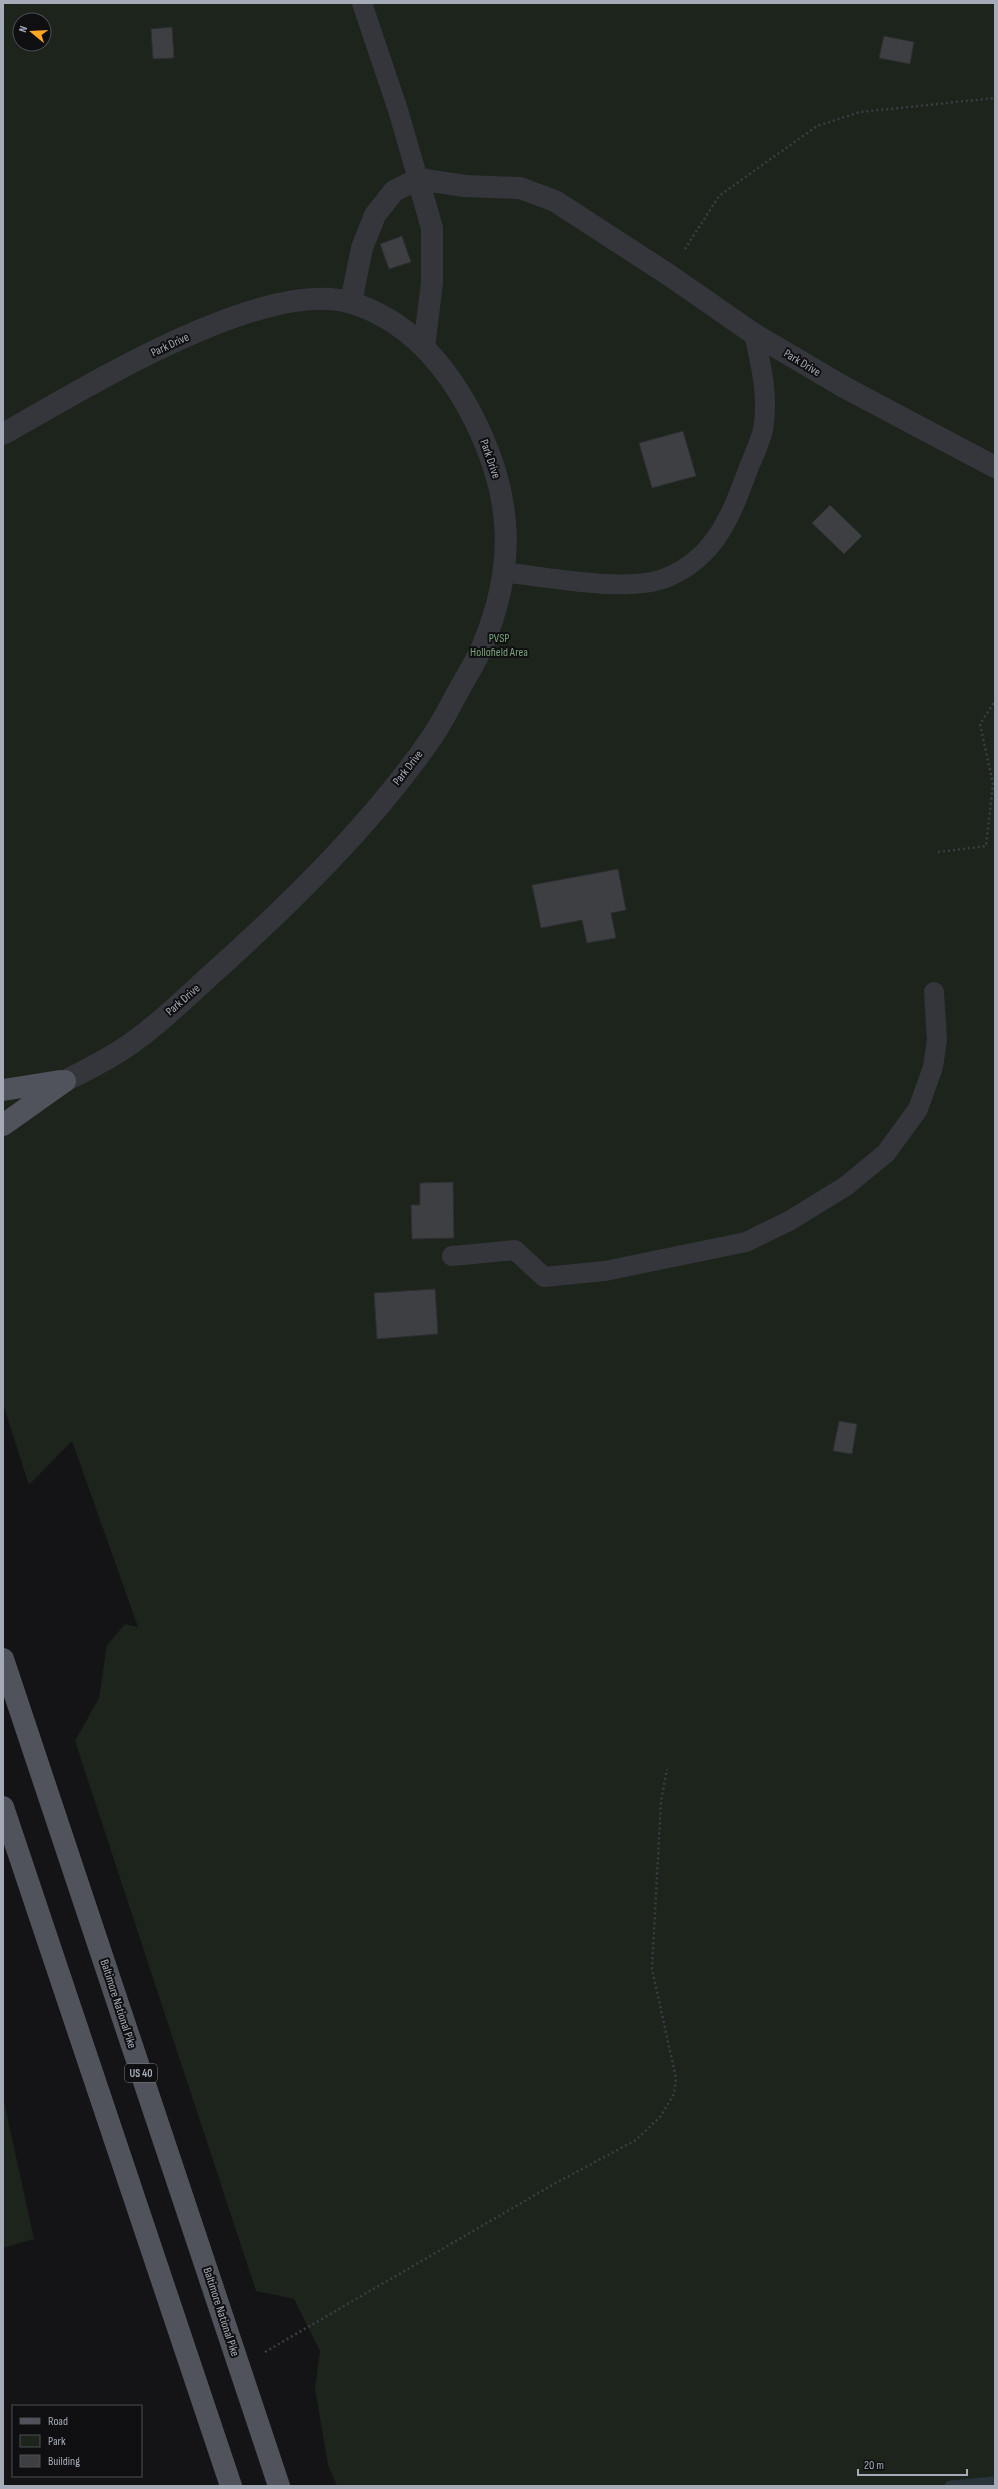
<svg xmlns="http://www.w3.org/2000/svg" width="998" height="2489" font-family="'Sofia Sans Condensed',sans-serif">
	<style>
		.green { fill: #1c241c; fill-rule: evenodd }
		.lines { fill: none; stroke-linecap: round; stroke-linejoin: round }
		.stream { stroke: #29343b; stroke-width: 11 }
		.building { fill: #3e3f43; stroke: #2e2e32 }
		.path { stroke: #3b3d42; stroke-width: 2.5; stroke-dasharray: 2 3; stroke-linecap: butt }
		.service { stroke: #35363b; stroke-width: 20 }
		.minor { stroke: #35363b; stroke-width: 22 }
		.primary { stroke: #50535b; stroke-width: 22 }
		.labels { text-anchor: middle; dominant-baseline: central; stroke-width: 4; stroke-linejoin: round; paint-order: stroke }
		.shield { fill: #0f0f11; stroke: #787d85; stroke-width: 1 }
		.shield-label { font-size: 11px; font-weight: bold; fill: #a5acb7 }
		.street-label { font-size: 12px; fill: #a5acb7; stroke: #0f0f11 }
		.park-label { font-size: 12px; fill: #7aa47a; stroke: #0f0f11 }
	</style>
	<rect width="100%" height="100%" fill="#141416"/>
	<path class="green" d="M3 3H995V2486H337L328 2465 315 2389 320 2351 294 2299 256 2291 75 1741 99 1698 107 1645 125 1624 138 1627 72 1441 29 1485 3 1404ZM20 20H44V44H20Z
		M3 2097 34 2239 3 2248Z"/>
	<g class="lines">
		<path class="stream" d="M950 2486 995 2482"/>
	</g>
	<path class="building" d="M172 27 174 58 153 59 151 29Z
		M884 36 914 42 910 64 879 58Z
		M402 236 411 262 389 269 380 244Z
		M683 431 696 476 652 488 639 443Z
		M830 505 862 536 844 554 812 523Z
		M618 869 626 910 611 913 616 938 587 943 582 920 541 928 532 885Z
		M453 1182 454 1238 412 1239 411 1205H420V1183Z
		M435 1289 438 1334 377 1339 374 1293Z
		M839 1421 857 1424 852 1454 833 1451Z"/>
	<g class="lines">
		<path class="path" d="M685 249 719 196 817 126 860 112 995 98
			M938 852 986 846 993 784 980 724 995 701
			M265 2352 554 2184 636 2140 660 2117 674 2094 676 2078 652 1969 661 1801 667 1769"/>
		<path class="service" d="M362 3 398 110 418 179
			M503 572C545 577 631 594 668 577 717 556 732 513 749 467 754 455 760 442 763 430 769 398 761 365 754 334
			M452 1256 515 1250 544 1277 605 1271 746 1242 789 1221 846 1186 886 1153 918 1109 933 1067 937 1040 934 992"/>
		<path class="minor" d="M418 179 432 228V283L424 347
			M351 302 362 248 375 215 394 191 418 179 465 186 520 188 555 201 669 275 754 334 844 387 995 467
			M3 434C80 391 265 275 352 303 410 321 449 369 475 421 513 498 516 565 483 645 477 659 468 674 460 688 451 704 443 721 432 737 373 823 290 904 212 974 182 1001 150 1033 115 1054 99 1064 82 1072 65 1081"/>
		<path class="primary" d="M3 1090 60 1081
			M3 1125 65 1081
			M3 1659 279 2486
			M3 1807 231 2486"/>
	</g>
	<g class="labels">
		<rect class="shield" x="125" y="2064" width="32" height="18" rx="3"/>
		<g class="shield-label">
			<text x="141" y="2073">US 40</text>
		</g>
		<g class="street-label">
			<text transform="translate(170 345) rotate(-25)">Park Drive</text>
			<text transform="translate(802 363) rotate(31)">Park Drive</text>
			<text transform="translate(490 459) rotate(71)">Park Drive</text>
			<text transform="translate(408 768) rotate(-52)">Park Drive</text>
			<text transform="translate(183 1000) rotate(-41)">Park Drive</text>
			<text transform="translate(118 2004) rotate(72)">Baltimore National Pike</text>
			<text transform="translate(221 2312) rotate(72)">Baltimore National Pike</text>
		</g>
		<g class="park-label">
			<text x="499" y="638">PVSP<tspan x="499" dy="14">Hollofield Area</tspan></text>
		</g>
	</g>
	<rect width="998" height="2489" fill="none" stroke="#a5acb7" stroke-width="8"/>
	<rect x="12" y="2405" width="130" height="72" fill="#0f0f11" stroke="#4b4e53"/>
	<rect x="20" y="2418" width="20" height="6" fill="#50535b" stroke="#4b4e53"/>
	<text x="48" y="2425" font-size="12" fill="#a5acb7">Road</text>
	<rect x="20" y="2435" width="20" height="12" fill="#1c241c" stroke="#4b4e53"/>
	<text x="48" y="2445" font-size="12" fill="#a5acb7">Park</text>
	<rect x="20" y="2455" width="20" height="12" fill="#3e3f43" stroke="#4b4e53"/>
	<text x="48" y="2465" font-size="12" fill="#a5acb7">Building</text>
	<g transform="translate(32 32) rotate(288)"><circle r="19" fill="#0f0f11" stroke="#4b4e53"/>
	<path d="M0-3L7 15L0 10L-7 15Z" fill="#ffa723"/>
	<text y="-6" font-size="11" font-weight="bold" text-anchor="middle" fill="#a5acb7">N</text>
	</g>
	<path d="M858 2469v6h109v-6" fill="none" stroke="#a5acb7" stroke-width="2"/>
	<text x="864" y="2469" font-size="12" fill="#a5acb7" stroke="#0f0f11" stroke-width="3" paint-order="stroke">20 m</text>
</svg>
